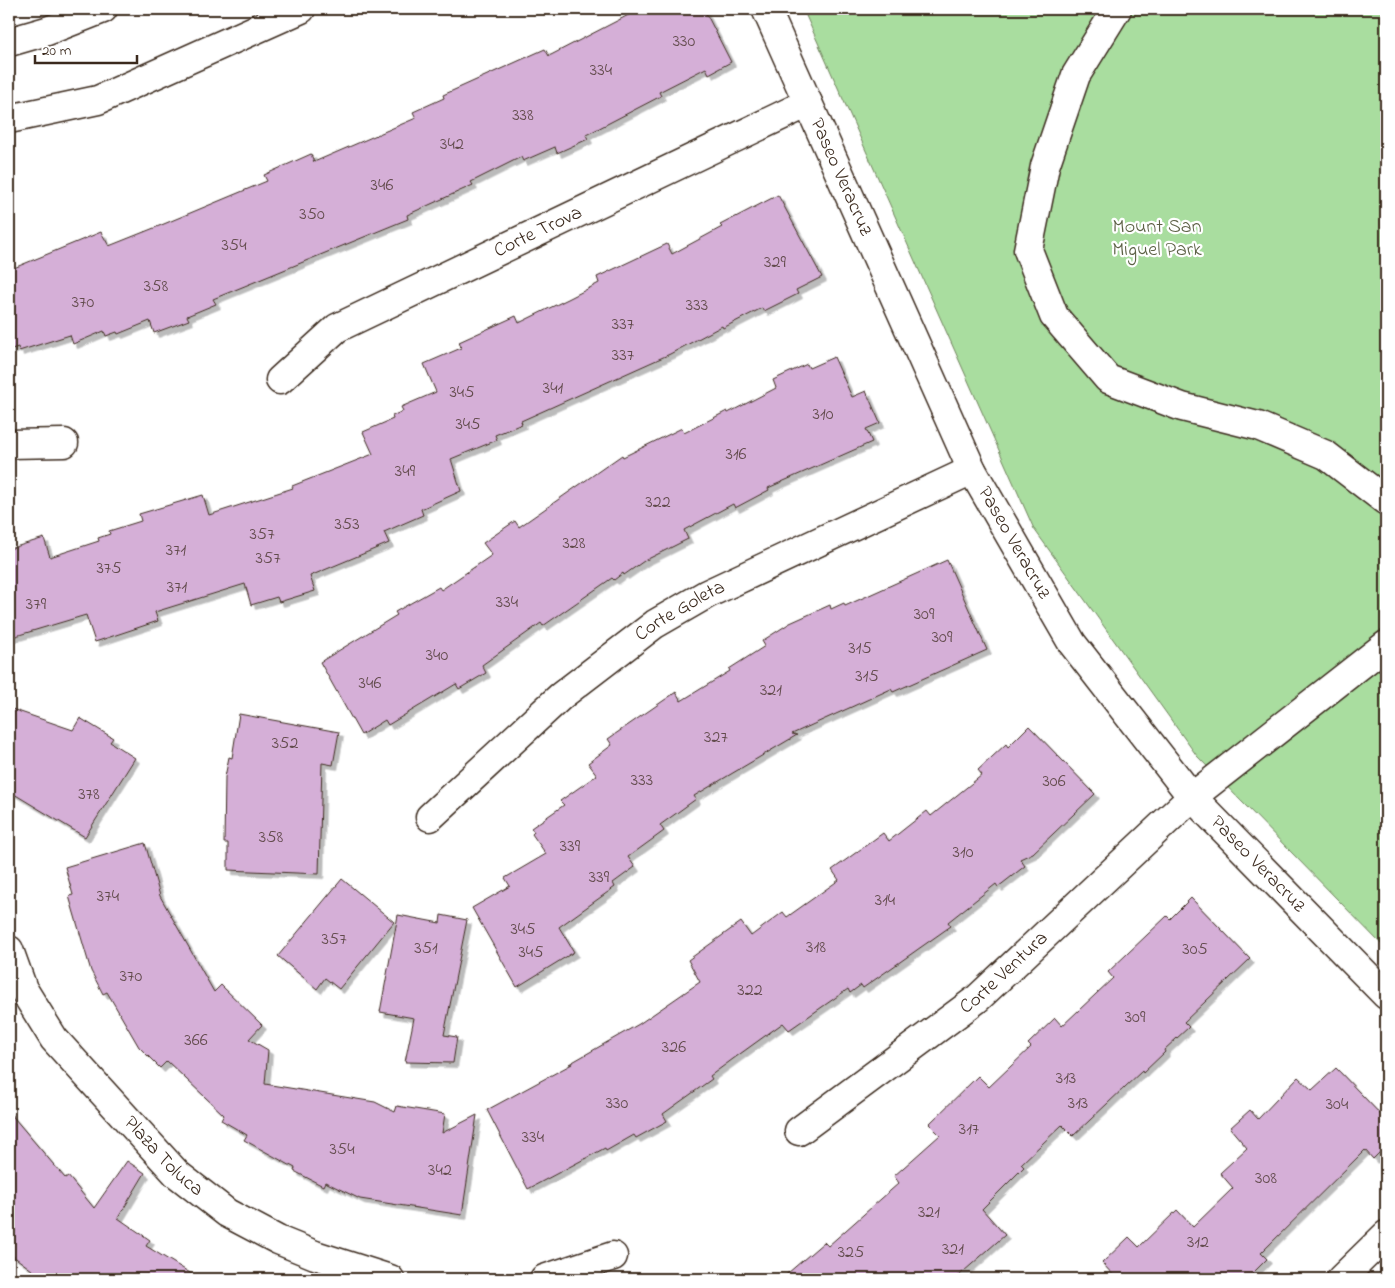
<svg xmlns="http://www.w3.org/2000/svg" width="1395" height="1288" font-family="'Indie Flower',sans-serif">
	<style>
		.green { fill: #a9dd9f; stroke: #72845e }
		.building { fill: #d5afd7; stroke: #3b2a1e; filter: url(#shadow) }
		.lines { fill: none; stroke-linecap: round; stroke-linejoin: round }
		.minor-casing { stroke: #3b2a1e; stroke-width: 31 }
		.minor { stroke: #fff; stroke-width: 28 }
		.labels { text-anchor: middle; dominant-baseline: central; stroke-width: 4.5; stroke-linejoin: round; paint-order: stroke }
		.number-label { font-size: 18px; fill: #624b4c }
		.street-label { font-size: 20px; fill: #3b2a1e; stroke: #fff }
		.park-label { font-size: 20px; fill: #5c6045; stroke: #fff }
	</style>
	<defs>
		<filter id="shadow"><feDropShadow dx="4.5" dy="4.5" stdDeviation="0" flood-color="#0004"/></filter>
	</defs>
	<rect width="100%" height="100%" fill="#fff"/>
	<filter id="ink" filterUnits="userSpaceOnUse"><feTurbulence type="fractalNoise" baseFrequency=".02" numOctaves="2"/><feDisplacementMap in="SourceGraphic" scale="10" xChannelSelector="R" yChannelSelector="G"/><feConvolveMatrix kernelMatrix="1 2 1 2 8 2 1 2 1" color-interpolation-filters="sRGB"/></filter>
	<g filter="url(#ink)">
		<path class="green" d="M803 9H1386V949L1197 756 1034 529Z"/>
		<path class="building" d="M640 9H704L731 62 709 74 706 68 659 92 661 96 586 135 588 139 557 153 555 147 523 161 521 157 471 182 473 185 407 215 408 219 213 299 216 304 187 316 189 320 154 333 150 321 118 334 117 332 106 336 104 331 73 344 70 335 19 351 18 347 9 350V270L101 232 109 246 159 226 267 181 264 175 311 154 314 162 416 118 413 112 444 98 443 95 545 49 549 56Z
			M778 195 822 277 796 290 798 294 764 311 762 308 723 328 722 326 670 354 521 421 522 424 495 435 497 440 451 459 461 491 421 509 423 515 384 532 389 543 310 576 315 591 279 602 277 597 251 605 245 584 155 612 158 621 95 642 86 615 9 638V549L44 538 50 557 99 541 98 538 110 534 109 531 141 521 139 514 203 495 209 515 293 488 292 486 373 454 363 432 393 419 392 416 403 411 401 407 436 392 424 364 461 348 459 342 516 316 519 323 570 298 599 283 597 277 667 244 672 254 722 227 720 225Z
			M834 357 852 397 866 391 880 423 866 429 872 442 768 488 769 490 735 508 733 504 684 530 688 539 644 561 624 575 623 573 614 580 612 578 543 626 541 623 482 665 486 673 459 689 456 684 388 725 385 720 361 735 320 662 397 615 395 612 439 587 441 590 492 555 483 543 515 521 519 527 622 455 623 457 682 428 684 433 727 411 728 413 776 388 773 380 807 364 809 368Z
			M947 560 987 650 893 692 891 689 792 734 797 735 694 796 696 799 660 825 664 831 628 857 635 867 613 883 615 887 559 927 574 952 517 987 472 908 510 886 505 878 546 854 532 834 534 832 531 828 564 805 560 801 597 775 588 763 612 745 608 739 676 692 681 701 730 671 729 669 765 646 762 641 790 623 830 605 831 609 844 603 845 606Z
			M9 708 73 730 80 718 113 738 110 742 135 758 85 837 9 791Z
			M239 714 339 732 333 765 322 763 319 874 228 870V843H224L225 777 229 757 232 758Z
			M1029 726 1095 794 1033 853 1020 859 1025 866 998 887 996 884 948 922 951 926 863 988 861 985 850 993 848 989 789 1030 783 1023 733 1059 710 1076 712 1079 663 1114 667 1121 636 1138 634 1135 606 1151 605 1148 528 1189 487 1110 572 1064H569L639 1024 700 982 688 960 741 922 751 936 783 912 787 917 839 880 832 870 883 833 889 841 927 811 931 816 982 775 978 770 1006 744 1008 747Z
			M145 843 160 896 214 992 221 985 262 1025 249 1039 268 1050 265 1084 375 1102 395 1112 397 1106 445 1114 442 1133 477 1115 462 1215 360 1199 325 1182 323 1186 294 1171 295 1168 244 1140 247 1135 221 1120 224 1115 167 1061 160 1068 139 1047 107 992 103 994 91 971 69 896 73 895 65 867Z
			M342 879 394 922 339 989 325 978 317 989 278 956Z
			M1191 898 1250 959 1184 1022 1189 1027 1164 1050 1165 1052 1143 1073 1142 1071 1073 1136 1062 1125 1021 1164 1024 1167 982 1209 1005 1235 955 1279H781L824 1242 828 1246 899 1183 894 1176 940 1135 929 1124 978 1076 989 1087 1031 1047 1028 1044 1055 1018 1062 1026 1113 978 1108 972 1167 916 1170 919Z
			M398 915 440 923 441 915 467 920 444 1035 457 1037 453 1063 405 1062 414 1018 380 1012Z
			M1336 1068 1386 1120V1146L1373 1159 1365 1150 1261 1253 1267 1259 1247 1279H1117L1102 1263 1129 1237 1139 1247 1177 1210 1193 1227 1233 1188 1220 1173 1247 1148 1230 1128 1250 1110 1258 1119 1298 1077 1312 1090Z
			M9 1112 65 1178 68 1176 94 1208 127 1161 145 1173 118 1218 150 1240 146 1246 200 1279H44L9 1253Z"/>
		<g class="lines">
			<defs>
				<g id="minor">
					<path id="s1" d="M766 9 972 470 1072 643 1192 797 1386 995"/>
					<path d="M1117 9 1076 75 1045 166 1028 250 1054 316 1108 379 1182 407 1258 426 1326 455 1386 501"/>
					<path d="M9 42 47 31 103 9"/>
					<path d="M9 119 98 100 301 9"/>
					<path id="s2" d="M280 380 337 328 808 103"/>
					<path d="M9 444 64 443"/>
					<path id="s3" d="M430 817 561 696 655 624 707 594 972 470"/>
					<path id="s4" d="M9 950 23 989 54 1039 177 1174 227 1213 278 1240 315 1255 390 1279"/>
					<path id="s5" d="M799 1131 977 999 1192 797 1386 645"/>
					<path d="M544 1279 613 1256"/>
					<path d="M1341 1279 1386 1235"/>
				</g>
			</defs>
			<use href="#minor" class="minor-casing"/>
			<use href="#minor" class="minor"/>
		</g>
	</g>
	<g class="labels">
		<g class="number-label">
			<text x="684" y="42">330</text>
			<text x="601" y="71">334</text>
			<text x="523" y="116">338</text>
			<text x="452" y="145">342</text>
			<text x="382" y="186">346</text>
			<text x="312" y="215">350</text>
			<text x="234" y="246">354</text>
			<text x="775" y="263">329</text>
			<text x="156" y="287">358</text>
			<text x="83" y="303">370</text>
			<text x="697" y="306">333</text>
			<text x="623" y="325">337</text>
			<text x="623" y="356">337</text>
			<text x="553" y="389">341</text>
			<text x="462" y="393">345</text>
			<text x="823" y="415">310</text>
			<text x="468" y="425">345</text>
			<text x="736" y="455">316</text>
			<text x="405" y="472">349</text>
			<text x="658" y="503">322</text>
			<text x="347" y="525">353</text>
			<text x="262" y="535">357</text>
			<text x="574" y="544">328</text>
			<text x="176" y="551">371</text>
			<text x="268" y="559">357</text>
			<text x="109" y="569">375</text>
			<text x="177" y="588">371</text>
			<text x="507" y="603">334</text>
			<text x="36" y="605">379</text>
			<text x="924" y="615">309</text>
			<text x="942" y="638">309</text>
			<text x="860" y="649">315</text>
			<text x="437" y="656">340</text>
			<text x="867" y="677">315</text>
			<text x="370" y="684">346</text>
			<text x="771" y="691">321</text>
			<text x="716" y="738">327</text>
			<text x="285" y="744">352</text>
			<text x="642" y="781">333</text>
			<text x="1054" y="782">306</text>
			<text x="89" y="795">378</text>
			<text x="271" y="838">358</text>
			<text x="570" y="847">339</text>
			<text x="963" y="853">310</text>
			<text x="599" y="878">339</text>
			<text x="108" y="897">374</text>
			<text x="885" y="901">314</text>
			<text x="523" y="930">345</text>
			<text x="334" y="940">357</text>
			<text x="816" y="948">318</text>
			<text x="426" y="949">351</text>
			<text x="1195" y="950">305</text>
			<text x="531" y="953">345</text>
			<text x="131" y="977">370</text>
			<text x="750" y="991">322</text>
			<text x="1135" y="1018">309</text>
			<text x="196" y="1041">366</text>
			<text x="674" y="1048">326</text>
			<text x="1066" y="1079">313</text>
			<text x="617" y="1104">330</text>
			<text x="1078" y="1104">313</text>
			<text x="1337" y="1105">304</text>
			<text x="969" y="1130">317</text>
			<text x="533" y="1138">334</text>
			<text x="342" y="1150">354</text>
			<text x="440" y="1171">342</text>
			<text x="1266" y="1179">308</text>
			<text x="929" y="1213">321</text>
			<text x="1198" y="1243">312</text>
			<text x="953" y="1250">321</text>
			<text x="851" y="1253">325</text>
		</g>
		<g class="street-label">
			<text stroke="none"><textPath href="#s1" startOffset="184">Paseo Veracruz</textPath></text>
			<text stroke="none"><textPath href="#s2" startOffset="300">Corte Trova</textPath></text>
			<text stroke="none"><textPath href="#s1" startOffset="589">Paseo Veracruz</textPath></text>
			<text stroke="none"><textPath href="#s3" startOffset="325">Corte Goleta</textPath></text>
			<text stroke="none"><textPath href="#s1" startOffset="994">Paseo Veracruz</textPath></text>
			<text stroke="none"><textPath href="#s5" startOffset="259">Corte Ventura</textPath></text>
			<text stroke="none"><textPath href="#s4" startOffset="261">Plaza Toluca</textPath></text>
		</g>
		<g class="park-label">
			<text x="1157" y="227">Mount San<tspan x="1157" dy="23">Miguel Park</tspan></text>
		</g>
	</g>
	<rect width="1395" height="1288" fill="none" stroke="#fff" stroke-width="30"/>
	<rect x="15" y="15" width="1365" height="1258" fill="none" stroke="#3b2a1e" stroke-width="2" filter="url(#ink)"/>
	<path d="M35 55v8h102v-8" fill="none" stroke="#3b2a1e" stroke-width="2.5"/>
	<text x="42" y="55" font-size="15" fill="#3b2a1e" stroke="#ffffff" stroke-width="4" paint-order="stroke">20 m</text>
</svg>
